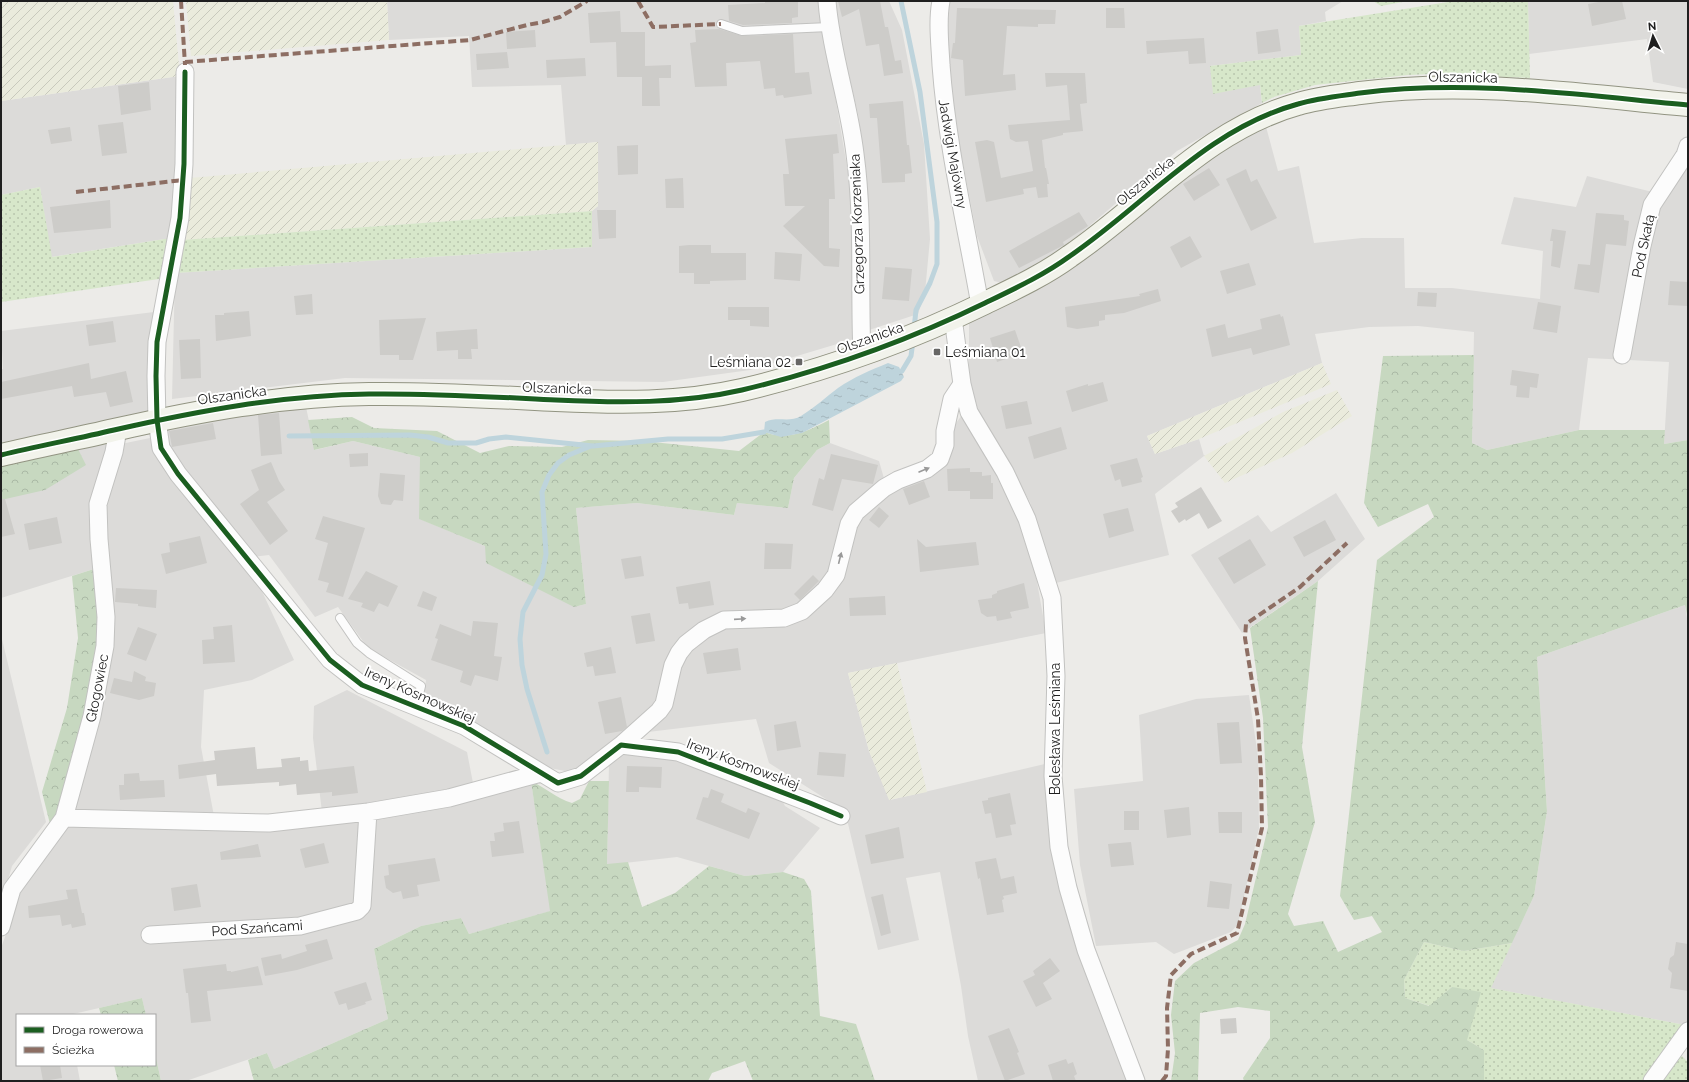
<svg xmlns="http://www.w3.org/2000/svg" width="1689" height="1082" font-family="Raleway,sans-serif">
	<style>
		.residential { fill: #dcdbd9 }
		.farmland { fill: url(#farmland-furrows) }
		.grass { fill: url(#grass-dots) }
		.forest { fill: url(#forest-crowns) }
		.water { fill: url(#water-ripples) }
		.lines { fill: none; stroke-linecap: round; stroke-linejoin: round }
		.stream { stroke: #bed4dc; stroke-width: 5 }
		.building { fill: #cdccc9 }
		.lane-casing { stroke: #c2c2c0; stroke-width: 10 }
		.street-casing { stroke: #c2c2c0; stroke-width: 19 }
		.secondary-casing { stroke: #929482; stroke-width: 24 }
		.lane { stroke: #fcfcfc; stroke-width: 8 }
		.street { stroke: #fcfcfc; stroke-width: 17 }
		.secondary { stroke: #f2f3eb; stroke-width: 22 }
		.quiet { stroke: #8d6e63; stroke-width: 4; stroke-dasharray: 8 4; stroke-linecap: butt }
		.cycleway-casing { stroke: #fff; stroke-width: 8 }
		.cycleway { stroke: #1b5e20; stroke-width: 5 }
		.oneway { fill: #999 }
		.poi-dot { fill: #676665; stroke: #fff; stroke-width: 1.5 }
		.labels { text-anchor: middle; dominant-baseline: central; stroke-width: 4; stroke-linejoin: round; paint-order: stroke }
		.street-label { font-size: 14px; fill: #1f1f1f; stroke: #fff }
		.poi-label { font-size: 14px; fill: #1f1f1f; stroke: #fff; text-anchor: start }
	</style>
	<defs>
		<pattern id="farmland-furrows" width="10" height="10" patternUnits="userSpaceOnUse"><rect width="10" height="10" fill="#eaebdc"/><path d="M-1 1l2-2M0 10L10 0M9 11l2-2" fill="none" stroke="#c8c9bc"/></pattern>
		<pattern id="grass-dots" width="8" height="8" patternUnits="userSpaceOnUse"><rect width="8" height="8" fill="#d7e7ca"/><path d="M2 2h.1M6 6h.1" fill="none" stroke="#b8c6ad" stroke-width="1.8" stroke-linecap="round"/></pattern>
		<pattern id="forest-crowns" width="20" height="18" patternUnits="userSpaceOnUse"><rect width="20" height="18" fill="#c7d8c0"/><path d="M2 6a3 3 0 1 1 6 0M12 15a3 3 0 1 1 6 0" fill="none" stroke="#aab9a5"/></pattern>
		<pattern id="water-ripples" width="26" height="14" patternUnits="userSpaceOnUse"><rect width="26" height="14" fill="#bed4dc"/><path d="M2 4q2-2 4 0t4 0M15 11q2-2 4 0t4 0" fill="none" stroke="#a3b6bc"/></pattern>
	</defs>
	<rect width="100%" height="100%" fill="#ecebe8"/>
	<path class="residential" d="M387 1H819L855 214 857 338 750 370 663 382 345 378 172 399 175 273 592 247V211L598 206V142L566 145 561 85 472 87 469 36 389 40Z
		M836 1H889L902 30 924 144 930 239 925 292 918 314 869 330 864 160 858 114 839 33Z
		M948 1H1343L1325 12 1326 21 1299 26 1301 55 1210 66 1260 85 1262 103 1177 151 1066 246 1006 284 994 281 977 236 956 127 943 34Z
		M1528 1H1688V89L1653 82 1647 39 1529 54Z
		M180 76 182 144 171 238 51 257 40 187 1 195V101Z
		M1265 123 1278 171 1299 166 1314 243 1362 238H1404L1405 288H1452L1540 299 1543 251 1501 244 1514 197 1576 207 1587 176 1665 195 1688 158V440L1664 444 1669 362 1588 358 1579 430 1487 450 1472 443 1474 332 1418 326 1369 327 1315 334 1322 363 1147 436 1155 454 1199 439 1204 456 1155 494 1169 555 1056 583 1030 502 972 401 969 385V323L1175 178Z
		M154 312 150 413 1 446V369H3L1 331Z
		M306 407 315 450 353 441 420 457V519L485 546 574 607 586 604 576 508 637 503 734 515 737 503 788 508 794 478 817 450 830 443 879 461 885 482 934 471 950 431 962 415 988 459 1017 517 1033 559 1046 633 848 673 869 751 890 800 1049 763 1048 828 1053 861 1068 914 1129 1081H978L968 1036 961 986 940 872 906 878 919 940 878 950 845 811 769 763 756 719 648 732 635 728 577 770 565 771 545 767 424 702 426 680 368 648 338 607 315 617 269 555 251 557 165 452 161 425Z
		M150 438 174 478 212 529 259 585 294 660 252 680 204 690 201 747 214 816 73 814 103 517 121 444Z
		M108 443 97 568 1 598V464Z
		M1336 493 1365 539 1318 581 1242 633 1191 555 1258 515 1271 532Z
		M1685 605 1688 624V1021L1685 1025 1490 988 1534 896 1547 811 1537 657Z
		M1 635 46 822 12 866 1 904Z
		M347 690 467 752 473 783 367 808 322 812 313 738 314 706Z
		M1249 695 1258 757 1259 828 1238 924 1231 932 1174 954 1156 942 1096 946 1080 865 1074 789 1143 781 1139 715 1196 699Z
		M644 752 676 756 778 793 785 806 820 828 783 872 745 876 677 857 607 865 609 763 618 754Z
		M531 781 551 911 469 934 461 918 421 926 374 949 388 1019 274 1069 267 1053 186 1081H161L155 1053V1015H146L142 998 69 1015H17V1065H77L80 1081H1V948L21 892 64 828 74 823 276 826Z"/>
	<path class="farmland" d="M1 1H173L180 76 1 101Z
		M186 1H387L389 40 191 56Z
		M598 142V206L592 211 182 240 190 178Z
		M1322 363 1331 384 1199 439 1155 454 1147 436Z
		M1337 390 1352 416 1292 453 1225 483 1204 456 1283 412Z
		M897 663 927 792 889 800 869 751 848 673Z"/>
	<path class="grass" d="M1373 1H1408L1381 6Z
		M1454 1H1528L1530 78 1433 74 1408 75 1315 85 1274 97 1262 103 1260 85 1213 94 1210 66 1301 55 1299 26Z
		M40 187 52 257 171 238 159 279 1 302V195Z
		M592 211V247L175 273 182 240Z
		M1424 942 1464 951 1512 943 1491 988 1685 1025 1646 1081H1484V1050L1467 1040 1452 987 1430 1006 1405 998 1404 980Z
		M1679 1053 1688 1062V1081H1663Z"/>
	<path class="forest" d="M1474 355 1472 443 1487 450 1579 430H1665L1664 444 1688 440V619L1685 605 1537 657 1547 811 1534 896 1512 943 1464 951 1424 942 1404 980 1405 998 1429 1006 1452 987 1481 992 1467 1040 1484 1050V1081H1244L1243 1078 1270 1038V1011L1238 1007 1200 1013 1198 1081H1171L1175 1053 1171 1015 1175 981 1194 963 1238 940 1245 924 1268 827 1263 718 1250 628 1318 581 1302 747 1315 822 1288 914 1294 926 1323 921 1338 952 1382 932 1372 916 1354 920 1340 896 1377 560 1434 517 1428 504 1378 527 1364 503 1383 356Z
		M352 417 374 428 437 431 480 453 509 446 562 447 588 440 643 441 739 451 764 432C788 441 808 431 829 420L830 443 817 450 794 478 788 508 737 503 734 515 637 503 576 508 586 604 574 607 486 563 485 546 419 519 420 457 353 441 314 450 308 420Z
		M78 449 86 465 45 490 1 500V464Z
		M97 568 112 638 73 814 50 824 42 792 67 708 78 638 72 576Z
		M531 781C546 788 556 798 572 803L580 799 589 781H609L607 864 628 862 642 907 675 893 709 866 745 876 783 872 804 879 811 891 820 1016 856 1024 875 1081H753L745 1061 712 1073 708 1081H254L248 1060 267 1053 274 1069 388 1019 374 949 421 926 461 918 469 934 550 911Z
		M142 998 146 1015H101L99 1008Z
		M155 1053 161 1081H118L114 1065H155Z"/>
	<path class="water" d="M888 363 899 367 904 377 901 381 802 433 781 437 764 432 765 422C777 416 790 423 801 416 814 408 826 397 838 388 854 377 871 370 888 363Z"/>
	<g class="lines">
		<path class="stream" d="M901 1 920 92 937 222V264L930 283 916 310 914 329
			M902 371 911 356 913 341
			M289 436 410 435 428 437 448 443H476L489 439 506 437 593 446 668 439H722L764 432
			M547 752 527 689 522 665 520 639 523 612 542 575 546 554 542 492 549 475 558 463 569 455 591 446"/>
	</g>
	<path class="building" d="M765 1H798V17L792 18V23L743 25 729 21 728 5 765 3Z
		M838 1H880L885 27H888L895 61 901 60 903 73 884 76 879 44 866 46 859 9 842 17Z
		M1604 1H1622L1626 19 1592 26 1588 4Z
		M957 8 1056 10 1055 24H1038V27L1007 26 1003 75 1015 74 1016 90 965 96 963 60 951 58 953 43H955Z
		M1106 8H1124L1125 28H1106Z
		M620 11 621 32H645V66L671 65V78H659L660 106H642V77H617L616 42 590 43 588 13Z
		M719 29 742 36 793 34 795 73 809 72 812 94 784 98 783 95 776 96 775 88 764 89 760 61 726 63 727 86 695 87 690 43 696 42 695 30Z
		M1278 29 1281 51 1258 54 1256 32Z
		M535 30 536 47 507 49 506 32Z
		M1204 38 1206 63 1189 64 1188 51 1147 54 1146 41Z
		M507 52 509 68 477 70 476 54Z
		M585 58 586 76 547 78 546 60Z
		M1045 73H1085L1087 103 1080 104 1083 131 1063 133V135L1042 140 1045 168H1046L1049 184H1047L1048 197 1038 198 1036 187 1023 189 1024 194 986 202 975 142 987 140 994 142 1001 178 1033 171 1028 141 1016 142 1010 139 1008 125 1070 120 1067 85 1046 87Z
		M149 82 151 110 121 115 118 86Z
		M903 101 907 145H909L912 173 905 174V182L882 183 877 118H870L869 104Z
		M123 122 127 153 102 156 98 125Z
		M70 127 72 141 51 144 48 130Z
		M837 134 839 153 833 154 835 199H829V248L840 249 839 267 824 266 783 226 805 206H785L783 174H789L785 139Z
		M638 145V174L618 175 617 146Z
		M1209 168 1220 185 1194 201 1183 184Z
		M1246 169 1251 182 1257 179 1277 218 1251 231 1226 179Z
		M683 178 684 208H666L665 179Z
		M110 200 111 228 54 233 50 207Z
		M597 210H616V238L599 239Z
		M1079 212 1088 226 1063 242 1064 245 1019 268 1009 251Z
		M1596 213 1624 215V220L1629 221 1626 246 1606 244 1599 293 1574 289 1578 264 1590 265Z
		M1552 229 1566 231 1560 268 1551 266 1553 241H1550Z
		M1190 236 1202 257 1181 268 1170 247Z
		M689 245H711V253H746V280L710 281V284H694V273H679V246Z
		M775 252 802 254 800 281 774 279Z
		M1249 263 1256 285 1227 294 1220 271Z
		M885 267 912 269 909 301 882 299Z
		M1670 281 1688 282V306L1668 305Z
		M1158 289 1161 301 1124 313 1105 315V320L1099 321V326L1077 329 1067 327 1065 307 1140 296 1139 294Z
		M1418 292 1437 293 1436 307 1417 306Z
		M312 294 313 314 296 315 294 296Z
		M1538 302 1561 306 1557 333 1533 329Z
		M728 307H769V327L750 326V320H728Z
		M249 311 251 336 216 341 215 315H224V313Z
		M1280 314 1281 317 1283 316 1290 345 1253 355 1251 348 1212 357 1206 329 1225 324 1228 338 1262 329 1260 319Z
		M426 318 413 360H399V355H380L379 320Z
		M113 321 116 342 89 346 86 325Z
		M477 329 478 349H471L472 359H458V350L437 351 436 332Z
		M1015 330 1023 353 997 362 990 338Z
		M200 339 201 378 181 379 179 340Z
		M89 363 91 379 126 371 133 402 110 407 106 392 74 397 72 386 1 399V382Z
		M1512 370 1539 374 1537 388 1530 387 1529 398 1516 397 1517 386 1510 385Z
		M1103 382 1108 401 1072 412 1066 391 1088 384V386Z
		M1027 401 1032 424 1006 429 1001 406Z
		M279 413 282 454 261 456 258 415Z
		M213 423 216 439 172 447 169 431Z
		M1061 427 1067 449 1034 459 1028 437Z
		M368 453V466L350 467 349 454Z
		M831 454 878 465 873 484 842 479 833 511 812 505 819 478 824 480Z
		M1137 458 1143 477 1141 478 1142 482 1122 487 1120 479 1115 481 1110 465Z
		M271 462 279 481 285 490 267 502 288 531 270 545 240 504 259 490 251 470Z
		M970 468V472H982V476L991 475V483H993V499H970V491H948L947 469Z
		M380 473 405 475 403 501 394 500 391 505 381 504 378 496Z
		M924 481 930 497 909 505 903 489Z
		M1201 487 1222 521 1208 529 1199 513 1186 521 1185 519 1179 523 1171 511 1178 507 1175 503Z
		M1 499H5L15 534 1 537Z
		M879 507 889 516 879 528 869 520Z
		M1128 508 1134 531 1109 538 1103 514Z
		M323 516 365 528 343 597 326 592 329 583 318 580 328 543 315 539Z
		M57 517 62 543 29 550 24 524Z
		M1325 520 1336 540 1304 557 1293 537Z
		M200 536 207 563 166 574 161 554 170 552 169 543Z
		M917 539 926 547 976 542 979 565 920 572Z
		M1250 539 1266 565 1234 584 1218 558Z
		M765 543 793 544 791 569H764Z
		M641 556 644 576 625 579 621 559Z
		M366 571 398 586 388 607 379 603 374 612 361 607 363 603 348 599Z
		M813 575 819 581 800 600 794 594Z
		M710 581 714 605 689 609 688 603 679 604 676 587Z
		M1024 583 1029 608 1010 612 1012 618 997 621 996 616 987 617 981 613 978 600 992 598V595L997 593V591Z
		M116 588 157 590 156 608 138 606V604L115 602Z
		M423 591 437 597 432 611 417 606Z
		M885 596 886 615 850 616 849 598Z
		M650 613 655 641 636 644 631 616Z
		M473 621 498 623 494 656 502 657 498 681 475 675 471 686 460 682 463 671 431 660 438 639 435 638 440 624 471 636Z
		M232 625 235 662 203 664 202 640 214 639 213 627Z
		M138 627 157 634 146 661 127 654Z
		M611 647 616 673 595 676 593 666 587 667 584 653Z
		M738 648 741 670 707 674 703 653Z
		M134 671 146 677 145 681 156 683 154 696 139 700 110 693 114 678 132 682Z
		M621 697 627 727 622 731 605 734 598 702Z
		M796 721 801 747 777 751 774 725Z
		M1239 722 1242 763 1220 764 1217 723Z
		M255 747 257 769 282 767 281 759 300 757V761L308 760 309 771 354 766 358 793 332 796V792L297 795 296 784 279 786V782L217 786 216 774 179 779 178 765 215 760 214 751Z
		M819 752 846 754 844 777 817 775Z
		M627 766 662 767 661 788 639 787V792H626Z
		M139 773 140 781 164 780 165 797 120 800 119 785H124V774Z
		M711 789 724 794 721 802 746 813 748 808 760 813 749 839 696 819 703 797 708 798Z
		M1010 793 1016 824 1010 825 1012 835 996 838 991 813 985 814 982 801 988 800V798Z
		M1189 807 1191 835 1167 838 1164 810Z
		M1124 811H1139V830H1124Z
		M1218 812H1242V833H1219Z
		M519 821 524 853 492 857 490 841H495L494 833 504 831 503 823Z
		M899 827 904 858 871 864 865 835Z
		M1131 842 1134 865 1111 867 1108 844Z
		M324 843 329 863 305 868 300 849Z
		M258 844 261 857 221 860 220 852Z
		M435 858 440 881 417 885 419 896 403 899 401 891 393 893 386 888 384 876 389 875 388 865Z
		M996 858 1001 879 1014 876 1017 893 1003 896 1004 899 1002 900 1004 912 987 915 980 878 978 879 975 862Z
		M1210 881 1232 884 1229 909 1207 907Z
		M197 884 201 907 174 911 171 888Z
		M77 889 82 913H84L86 925 72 928 71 924 62 926 60 915 29 918 28 906 68 899 66 890Z
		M883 894 891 933 881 936 871 897Z
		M327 939 333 959 297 970 265 976 261 958 281 954 282 959 307 951 305 945Z
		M1676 942 1688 944V991L1670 988 1672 973 1668 969 1670 958 1674 955Z
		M1050 958 1060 971 1043 983 1052 999 1036 1007 1023 981 1035 975 1033 971Z
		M226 964 227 971H231V972L258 966 263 985 207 991 211 1021 191 1023 188 993H186L183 969Z
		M366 982 372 1000 365 1002 366 1004 348 1010 346 1003 339 1005 334 992Z
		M1236 1018 1237 1033 1221 1034 1220 1019Z
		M1009 1028 1019 1052 1017 1053 1025 1074 1005 1081 988 1036Z
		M1066 1059 1068 1064 1073 1062 1077 1074 1074 1076 1076 1081H1053L1048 1065Z
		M40 1065H60L62 1078 43 1081Z"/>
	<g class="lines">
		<defs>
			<path id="lane" d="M721 24 742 31 829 27
				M340 618 357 643 369 653 421 686 416 707"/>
			<path id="street" d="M827 1C831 53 849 102 855 154 864 220 859 288 862 355
				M941 1C937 21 940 44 941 65 947 146 966 225 980 305
				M185 72 184 164 180 218 157 342 156 376 157 420 161 448 178 474 330 660 362 685 464 726 558 783 581 776 621 745 678 752 810 803 841 816
				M953 318 962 384 969 412 1005 472 1027 519 1052 598 1056 676 1053 776 1059 847 1068 888 1086 950 1136 1081
				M1622 355 1642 246 1652 205 1685 155 1688 146
				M621 745 659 711 664 704 673 665 679 653 686 644 704 630 724 620 784 618 802 611 825 590 836 575 849 524 856 512 884 488 898 480 927 469 940 459 945 445V431L952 399 962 384
				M64 818 269 823 368 812 449 798 541 773
				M1 927 12 889 64 818 92 716 105 646 106 617 99 539 98 504 114 452 118 429
				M150 935 300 926 357 911 362 906 368 812
				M1652 1081 1688 1031"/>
			<path id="secondary" d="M1 455C38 446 76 439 114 430 198 411 283 395 369 394 431 393 494 397 556 400 618 403 681 404 742 390 826 370 907 341 985 303 1014 289 1044 275 1070 256 1146 204 1207 129 1298 104 1318 98 1339 96 1360 93 1469 79 1579 95 1688 105"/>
		</defs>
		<use href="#lane" class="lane-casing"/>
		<use href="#street" class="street-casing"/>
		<use href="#secondary" class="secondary-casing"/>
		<use href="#lane" class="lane"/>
		<use href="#street" class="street"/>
		<use href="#secondary" class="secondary"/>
		<path class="quiet" d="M181 1 185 65
			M638 1 653 27 721 24
			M185 62 470 40 527 25 543 22 560 17 587 1
			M76 192 183 180
			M1162 1081 1166 1076 1168 1049 1167 1008 1171 975 1191 954 1237 933 1262 828 1261 776 1258 719 1245 638 1246 624 1300 587 1347 543"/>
		<defs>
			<path id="cycleway" d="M185 72 184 164 180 218 157 342 156 376 157 420 161 448 178 474 330 660 362 685 464 726 558 783 581 776 621 745 678 752 810 803 841 816
				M1 455C38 446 76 439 114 430 198 411 283 395 369 394 431 393 494 397 556 400 618 403 681 404 742 390 826 370 907 341 985 303 1014 289 1044 275 1070 256 1146 204 1207 129 1298 104 1318 98 1339 96 1360 93 1469 79 1579 95 1688 105"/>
		</defs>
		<use href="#cycleway" class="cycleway-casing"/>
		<use href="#cycleway" class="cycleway"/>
	</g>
	<defs><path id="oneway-solid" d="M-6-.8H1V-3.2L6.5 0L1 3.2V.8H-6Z"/></defs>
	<g class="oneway">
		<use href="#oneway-solid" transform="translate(924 470) rotate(-23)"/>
		<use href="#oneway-solid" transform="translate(840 558) rotate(-76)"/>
		<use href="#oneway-solid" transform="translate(740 619) rotate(-4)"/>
	</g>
	<g class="poi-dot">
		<rect x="933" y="348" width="8" height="8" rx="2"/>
		<rect x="795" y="358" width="8" height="8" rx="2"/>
	</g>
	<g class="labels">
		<g class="street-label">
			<text transform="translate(1463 77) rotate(1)">Olszanicka</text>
			<text transform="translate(953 154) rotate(80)">Jadwigi Majówny</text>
			<text transform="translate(1145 181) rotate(-39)">Olszanicka</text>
			<text transform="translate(857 224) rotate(-92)">Grzegorza Korzeniaka</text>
			<text transform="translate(1643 246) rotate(-78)">Pod Skałą</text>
			<text transform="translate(870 338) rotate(-20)">Olszanicka</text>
			<text transform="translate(557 388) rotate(2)">Olszanicka</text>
			<text transform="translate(232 395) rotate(-8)">Olszanicka</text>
			<text transform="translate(97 688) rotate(-79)">Głogowiec</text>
			<text transform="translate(420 695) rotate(24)">Ireny Kosmowskiej</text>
			<text transform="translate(1055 729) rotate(-90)">Bolesława Leśmiana</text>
			<text transform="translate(743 764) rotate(21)">Ireny Kosmowskiej</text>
			<text transform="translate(257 928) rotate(-4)">Pod Szańcami</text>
		</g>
		<g class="poi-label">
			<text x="945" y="352">Leśmiana 01</text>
			<text x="791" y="362" text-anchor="end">Leśmiana 02</text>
		</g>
	</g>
	<rect width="1689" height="1082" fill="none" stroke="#1f1f1f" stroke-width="4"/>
	<rect x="16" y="1014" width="140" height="52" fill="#ffffff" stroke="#a5a5a5"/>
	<rect x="24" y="1027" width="20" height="6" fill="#1b5e20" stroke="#a5a5a5"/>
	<text x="52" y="1034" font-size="12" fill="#1f1f1f">Droga rowerowa</text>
	<rect x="24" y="1047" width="20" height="6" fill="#8d6e63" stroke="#a5a5a5"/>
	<text x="52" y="1054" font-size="12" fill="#1f1f1f">Ścieżka</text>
	<g transform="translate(1653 36) rotate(355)" stroke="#ffffff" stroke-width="3" paint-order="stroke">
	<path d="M0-3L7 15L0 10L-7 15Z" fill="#1f1f1f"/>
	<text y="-6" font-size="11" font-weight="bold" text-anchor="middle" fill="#1f1f1f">N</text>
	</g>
</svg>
